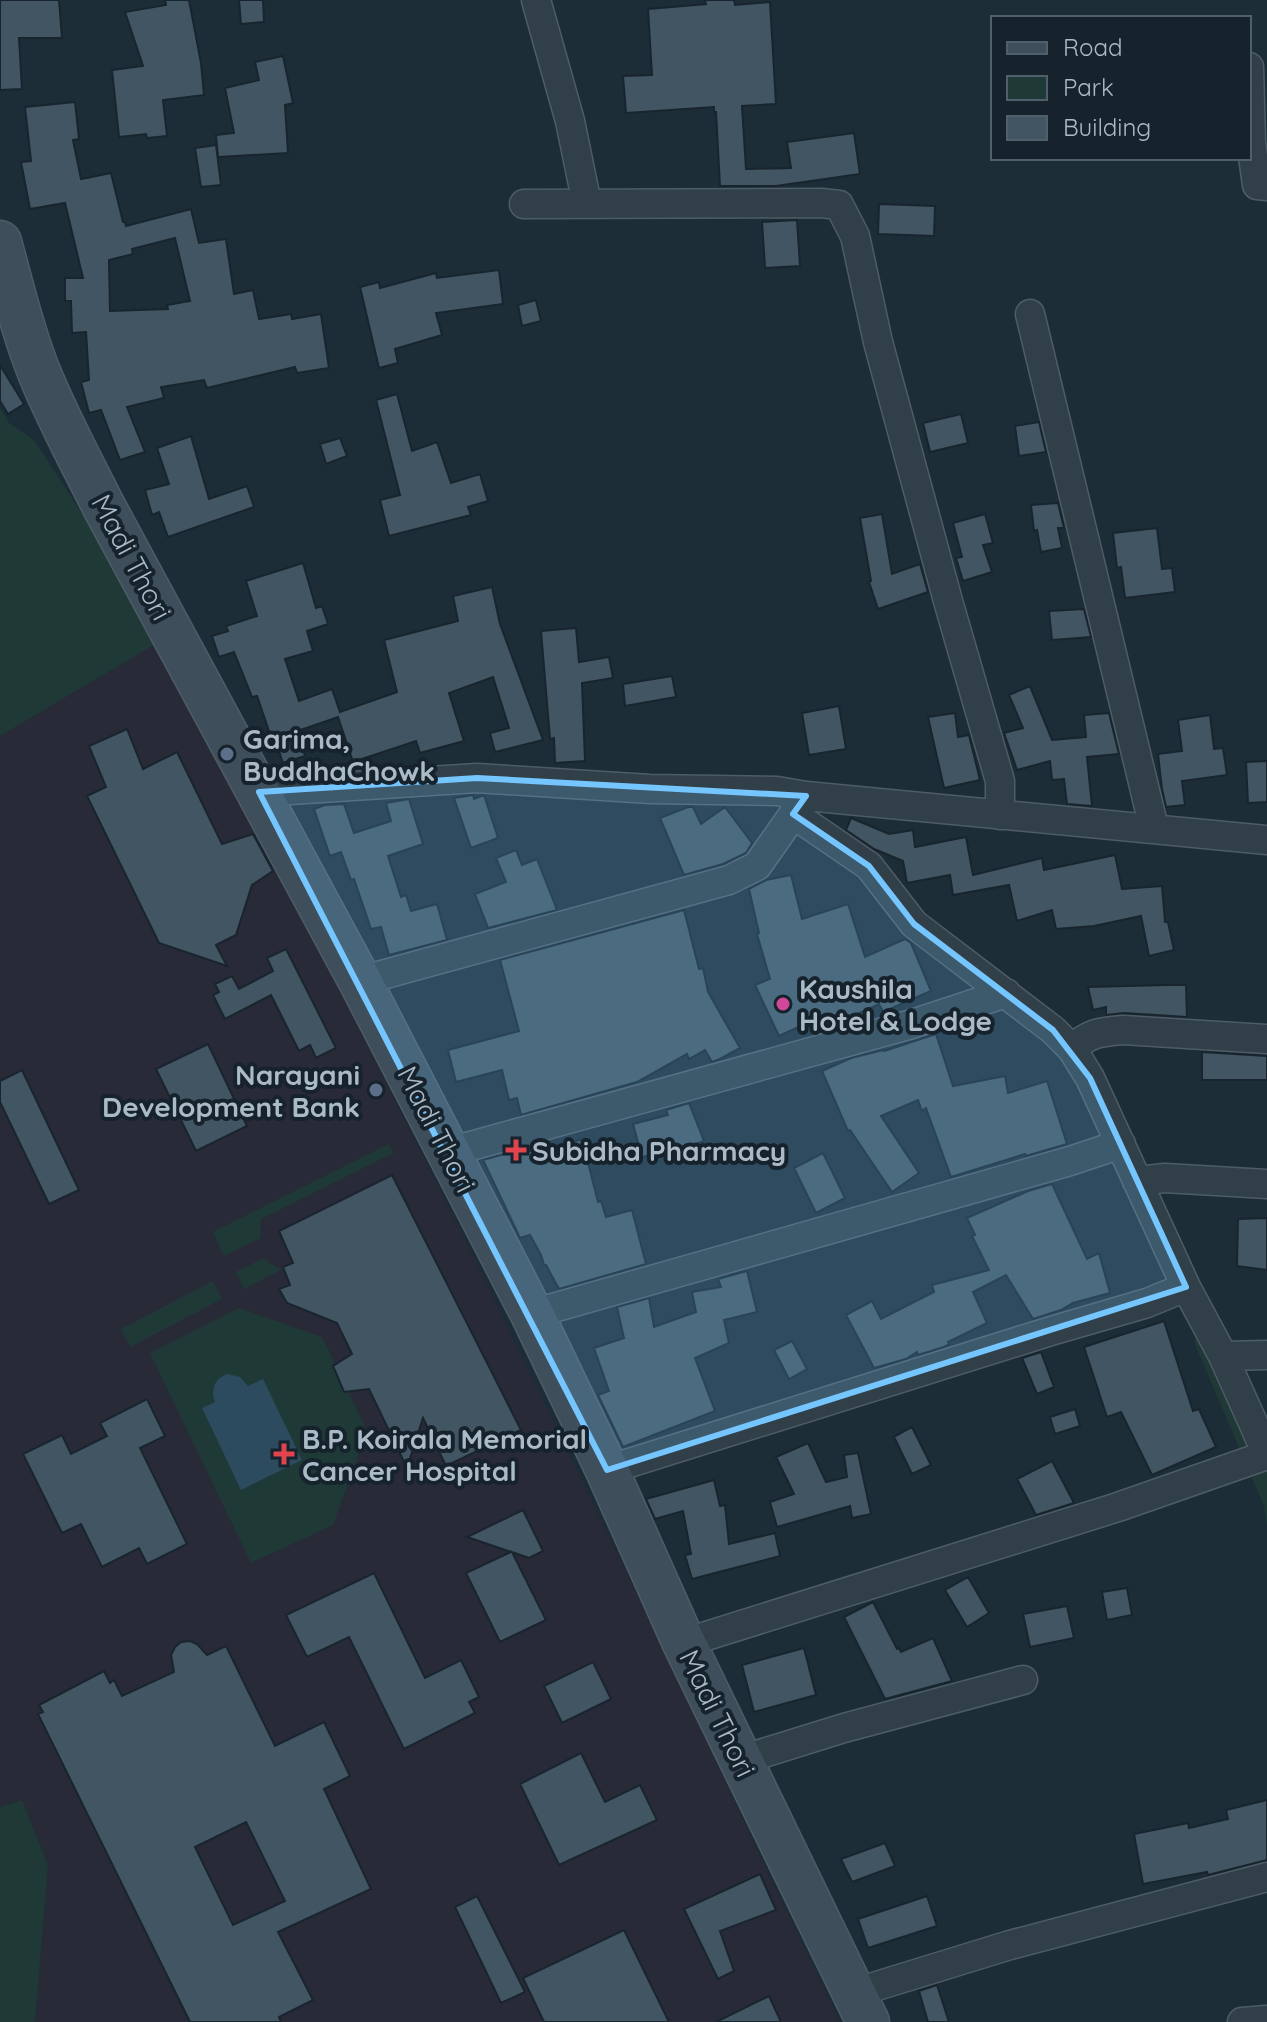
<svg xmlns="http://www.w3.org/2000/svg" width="1267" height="2022" font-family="Quicksand,sans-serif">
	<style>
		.medical { fill: #292a38 }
		.green { fill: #1f3937 }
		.water { fill: #2c4b5f }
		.building { fill: #425562; stroke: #18252e; stroke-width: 2; fill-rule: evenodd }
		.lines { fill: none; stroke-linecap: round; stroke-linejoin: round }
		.street-casing { stroke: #4e5c66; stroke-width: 31 }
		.secondary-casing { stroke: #4e5c66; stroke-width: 45 }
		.street { stroke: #303f48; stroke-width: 28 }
		.secondary { stroke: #3e4f5b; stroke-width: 42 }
		.marked { fill: #75c5ff; fill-opacity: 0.2; stroke: #75c5ff; stroke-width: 6; stroke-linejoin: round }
		.service-dot { fill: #5c6f8a; stroke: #16232c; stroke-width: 3 }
		.hotel-dot { fill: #d1479c; stroke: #16232c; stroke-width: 3 }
		.health-dot { fill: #e0444e; stroke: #16232c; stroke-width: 3 }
		.labels { text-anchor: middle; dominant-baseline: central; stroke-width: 8; stroke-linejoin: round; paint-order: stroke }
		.street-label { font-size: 28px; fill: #aabac6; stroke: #16232c }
		.poi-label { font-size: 28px; font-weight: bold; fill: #aabac6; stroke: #16232c; text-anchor: start }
	</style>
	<rect width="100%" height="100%" fill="#1d2d37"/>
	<path class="medical" d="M164 639 474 1258 664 1650 765 1867 840 2022H35L48 1865 22 1800 0 1807V736Z"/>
	<path class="green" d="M0 408 9 423 34 440 164 639 0 736Z
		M389 1144 393 1153 261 1219 260 1238 224 1256 213 1232Z
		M263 1258 281 1270 244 1289 236 1272Z
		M213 1281 222 1299 130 1347 121 1329Z
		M1204 1295 1267 1419V1525L1264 1506 1194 1342Z
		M239 1308 322 1337 367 1431 333 1525 251 1563 150 1353Z
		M22 1800 48 1865 35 2022H0V1807Z"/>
	<path class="water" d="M228 1374 240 1377 248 1386 263 1379 302 1460 241 1490 202 1408 215 1402C210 1389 215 1378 228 1374Z"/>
	<path class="building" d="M0 0H59L62 38H19L22 89 0 90Z
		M165 0H189L201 63 204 95 163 100 167 136 147 138 146 134 119 137 112 70 143 66 125 12 166 5Z
		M239 0H263L264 22 241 24Z
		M705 0H734L735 5 770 2 776 104 742 106 746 169 791 168 787 142 854 133 860 174 776 186H720L716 112H714V107L626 113 623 76 652 75 648 9 706 4Z
		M283 56 293 103 285 105 288 153 218 157 216 135 234 133 225 88 259 80 255 62Z
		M75 102 79 139 73 140 81 179 111 173 123 222H125L126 226 191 209 199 243 226 239 234 294 253 290 259 319 291 314 292 319 321 314 329 368 297 373 295 367 207 388 204 380 161 387 164 398 127 407 145 452 120 460 101 410 89 413 81 382 89 380 86 332 72 333 71 301H65V278H83L65 203 30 209 21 162 31 161 25 107ZM175 238 190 301 167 305 168 309 110 311 109 260 133 254 132 249Z
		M216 145 221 185 201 187 195 148Z
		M879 204 935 206 934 236 878 234Z
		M797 220 800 266 765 268 762 222Z
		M499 270 503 304 436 313 442 335 395 349 398 363 379 368 360 287 379 282 380 288 436 273 437 278Z
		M536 300 541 321 522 326 518 305Z
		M0 365 24 404 8 414 0 401Z
		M397 394 412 451 437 442 451 483 480 474 488 501 468 507 471 515 389 536 380 500 400 495 376 400Z
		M961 414 968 443 930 452 923 423Z
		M1039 422 1046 452 1019 456 1015 426Z
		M191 436 209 499 247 486 254 507 168 537 159 512 152 515 145 490 169 484 157 448Z
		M340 438 347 456 326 464 320 444Z
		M1058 503 1064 528H1058L1062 548 1041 552 1037 530 1034 531 1031 505Z
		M882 514 892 574 920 564 928 592 878 609 869 582 871 581 860 518Z
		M985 514 993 543 983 545 992 572 963 581 956 558 962 557 953 523Z
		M1157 528 1162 569 1172 568 1175 592 1125 598 1121 567 1117 568 1113 533Z
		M303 563 316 608 322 606 328 624 307 631 313 651 285 659 299 701 332 689 340 712 397 692 384 640 458 621 453 596 492 587 500 624 543 740 495 752 490 733 509 728 493 677 449 693 464 741 420 753 416 741 353 762 338 717 298 731 305 756 283 763 275 739 272 740 257 696 252 697 234 652 219 657 212 636 228 631 226 626 257 616 246 581Z
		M1084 609 1091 637 1052 640 1049 611Z
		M576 628 579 662 609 657 613 678 582 683 585 761 555 763 554 738 550 739 541 631Z
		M672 676 676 697 625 706 623 684Z
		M1030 686 1052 740 1086 737 1084 715 1109 713 1119 754 1087 757 1092 806 1067 804 1064 779 1052 780 1050 761 1017 770 1004 733 1023 728 1009 695Z
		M839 706 846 749 809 755 802 713Z
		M955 713 958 737 969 735 980 780 944 788 928 717Z
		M1210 715 1214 749 1223 748 1227 775 1182 781 1185 805 1166 807 1162 789 1158 754 1182 751 1178 720Z
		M127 729 143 769 177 752 222 844 253 834 273 871 252 885 236 935 216 945 227 966 159 943 87 796 106 787 89 746Z
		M1267 761V802L1248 803 1246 762Z
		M473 795 474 799 484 795 498 838 471 848 454 798Z
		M409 799 423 844 388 856 401 897 406 895 411 911 437 904 447 940 389 955 381 927 371 929 354 879 351 880 341 852 330 856 314 809 325 805 344 804 354 833 391 821 386 803Z
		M688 807H693L701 824 725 807 752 843 746 853 723 864 684 875 660 818Z
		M851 818 889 834 913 830 915 847 966 837 973 875 1042 858 1044 870 1115 855 1122 889 1162 886 1165 922H1168L1174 950 1149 956 1141 916 1094 926 1056 929 1052 910 1017 921 1009 885 953 895 950 875 907 883 903 861 874 849 846 830Z
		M516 850 522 865 537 859 557 910 488 928 475 894 506 882 496 858Z
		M791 875 802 919 848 904 865 957 905 939 911 943 931 991 883 1012 879 1004 825 1029 820 1017 779 1036 755 985 770 979 757 934 759 933 749 889 766 880Z
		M684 910 699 969 703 968 708 992 740 1048 720 1059 712 1062 705 1050 689 1059 687 1054 637 1082 521 1115 517 1098 509 1100 502 1070 456 1082 448 1050 519 1031 500 960Z
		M286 949 336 1048 316 1058 310 1045 299 1051 271 995 225 1019 213 995 219 992 215 984 232 976 239 989 273 971 267 958Z
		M1167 985H1186L1187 1017 1124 1013 1106 1015V1007L1093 1010 1088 987Z
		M936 1034 953 1086 1005 1076 1008 1093 1047 1081 1067 1144 1026 1156 1025 1154 951 1177 926 1108 922 1111 918 1100 881 1116 919 1173 892 1192 850 1130 848 1131 822 1071 851 1058 883 1050 884 1051Z
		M208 1044 247 1126 196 1151 156 1069Z
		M1202 1052 1267 1056V1080H1202Z
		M22 1070 79 1190 49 1204 0 1102V1081Z
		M689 1103 704 1141 681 1150 680 1148 642 1157 633 1124 668 1115 666 1110Z
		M582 1139 598 1202 601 1201 606 1217 632 1210 646 1264 559 1289 546 1265H544L541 1255 530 1235 520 1238 483 1160 515 1151 517 1155 545 1147 547 1152Z
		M823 1153 845 1198 816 1213 794 1168Z
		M392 1175 521 1430 446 1466 423 1418 407 1468 369 1389 344 1392 333 1366 352 1354 337 1323 287 1303 279 1289 290 1285 283 1267 293 1263 279 1231Z
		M1052 1184 1087 1259 1099 1253 1110 1293 1073 1303 1061 1310 1033 1319 1006 1275 973 1292 987 1323 948 1342 949 1344 944 1347 918 1355 917 1352 906 1359 874 1368 846 1315 872 1301 881 1319 934 1292 932 1285 989 1270 972 1236 975 1235 967 1218 1028 1191Z
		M1267 1218V1270L1237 1266 1238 1219Z
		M747 1271 757 1312 724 1320 729 1343 695 1358 715 1411 623 1447 598 1395 609 1391 594 1348 624 1338 617 1307 649 1298 654 1327 696 1312 692 1292 721 1287 718 1279Z
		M1164 1321 1193 1411 1199 1409 1216 1447 1152 1475 1121 1412 1107 1417 1084 1347Z
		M792 1341 807 1369 789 1379 774 1350Z
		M1041 1352 1054 1387 1037 1394 1022 1358Z
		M147 1399 165 1436 140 1448 187 1544 147 1564 139 1548 102 1567 81 1524 62 1533 23 1454 62 1435 71 1454 107 1436 100 1423Z
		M1075 1409 1080 1426 1055 1434 1050 1417Z
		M912 1427 931 1465 912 1474 894 1437Z
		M808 1443 826 1482 847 1477 844 1455 858 1453 871 1514 852 1518 850 1506 777 1527 770 1502 794 1494 776 1457Z
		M1052 1461 1074 1503 1036 1515 1017 1479Z
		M714 1480 720 1506 725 1505 729 1544 775 1533 780 1556 692 1579 685 1555 691 1554 683 1511 655 1519 646 1499Z
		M523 1510 543 1551 529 1558 512 1552 546 1620 500 1642 466 1573 511 1552 467 1537Z
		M374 1573 425 1678 461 1660 479 1697 469 1702 475 1713 404 1749 349 1637 307 1657 286 1615Z
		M968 1577 989 1613 967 1627 945 1590Z
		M1127 1588 1132 1615 1107 1620 1102 1592Z
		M873 1602 897 1649 899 1648 901 1652 933 1638 952 1681 885 1699 844 1617Z
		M1067 1606 1074 1638 1030 1647 1023 1614Z
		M190 1641 197 1644 207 1655 226 1646 275 1746 324 1722 350 1776 324 1789 371 1889 278 1932 313 2000 279 2017 281 2022H190L38 1714 43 1712 39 1705 104 1671 110 1683 114 1680 122 1696 174 1672 171 1655 175 1647 181 1642ZM246 1822 285 1901 233 1925 195 1847Z
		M804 1648 816 1695 754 1712 742 1665Z
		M593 1662 611 1699 562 1723 544 1686Z
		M581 1753 605 1802 640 1785 657 1820 559 1865 520 1784Z
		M1267 1800V1860L1208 1875 1207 1872 1143 1884 1134 1834 1188 1823 1189 1828 1228 1819 1226 1810Z
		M885 1843 895 1866 852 1882 841 1859Z
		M760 1874 776 1910 720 1931 734 1971 718 1979 684 1909Z
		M477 1896 525 1992 501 2003 455 1907Z
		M927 1896 937 1926 868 1948 858 1919Z
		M624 1930 669 2022H544L523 1978Z
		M937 1985 949 2022H928L919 1991Z
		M769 1996 781 2022H716Z"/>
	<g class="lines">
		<defs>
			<path id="street" d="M536 0 570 121 587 204
				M1249 67 1251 142 1257 185 1267 186
				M524 204 821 203 839 205 855 236 878 342 948 601 1000 781V815
				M1030 314 1154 828
				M259 792 477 778 650 789 777 791 806 796 1267 840
				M793 814 869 866 914 924 1053 1030 1072 1049 1090 1078 1186 1287 1223 1356 1267 1454
				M360 981 729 880 757 866 804 799
				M1072 1049C1089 1033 1099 1032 1123 1030L1267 1039
				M449 1152 912 1024 1006 993
				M1137 1181 1165 1178 1267 1184
				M532 1314 1070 1161 1121 1144
				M1223 1356 1267 1355
				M607 1470 1051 1331 1147 1303 1186 1287
				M684 1643 1118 1507 1267 1455
				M741 1760 844 1728 1023 1680
				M854 1993 1010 1945 1267 1877
				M1242 2022 1267 2020"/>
			<path id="secondary" d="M0 242C12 285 22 330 39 372 57 417 81 461 103 505L360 981 532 1314 607 1470 684 1643 868 2022"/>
		</defs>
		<use href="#street" class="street-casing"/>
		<use href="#secondary" class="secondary-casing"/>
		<use href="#street" class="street"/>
		<use href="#secondary" class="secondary"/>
	</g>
	<path class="marked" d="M477 778 806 796 793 814 869 866 914 924 1053 1030 1090 1078 1186 1287 607 1470 259 792Z"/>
	<g class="service-dot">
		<circle cx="227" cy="754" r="8"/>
		<circle cx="376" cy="1090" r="8"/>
	</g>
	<circle class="hotel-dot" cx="783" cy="1004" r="8"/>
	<g class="health-dot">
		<path d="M512 1138h8v8h8v8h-8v8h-8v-8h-8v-8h8z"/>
		<path d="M280 1442h8v8h8v8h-8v8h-8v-8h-8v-8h8z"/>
	</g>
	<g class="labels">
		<g class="street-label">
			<text transform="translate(132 557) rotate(62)">Madi Thori</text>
			<text transform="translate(437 1129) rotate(63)">Madi Thori</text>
			<text transform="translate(718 1713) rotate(64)">Madi Thori</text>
		</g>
		<g class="poi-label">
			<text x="243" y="738">Garima,<tspan x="243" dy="32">BuddhaChowk</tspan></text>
			<text x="799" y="988">Kaushila<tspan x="799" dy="32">Hotel &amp; Lodge</tspan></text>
			<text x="360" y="1074" text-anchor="end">Narayani<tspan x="360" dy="32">Development Bank</tspan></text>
			<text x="532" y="1150">Subidha Pharmacy</text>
			<text x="302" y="1438">B.P. Koirala Memorial<tspan x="302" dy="32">Cancer Hospital</tspan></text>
		</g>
	</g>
	<rect x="991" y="16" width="260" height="144" fill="#16232c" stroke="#515f6a" stroke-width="2"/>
	<rect x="1007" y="42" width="40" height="12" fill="#3e4f5b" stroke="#515f6a" stroke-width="2"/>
	<text x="1063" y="56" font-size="24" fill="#aabac6">Road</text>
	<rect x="1007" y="76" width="40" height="24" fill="#1f3937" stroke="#515f6a" stroke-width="2"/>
	<text x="1063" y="96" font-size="24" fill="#aabac6">Park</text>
	<rect x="1007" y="116" width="40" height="24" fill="#425562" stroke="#515f6a" stroke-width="2"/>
	<text x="1063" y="136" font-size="24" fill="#aabac6">Building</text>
</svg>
